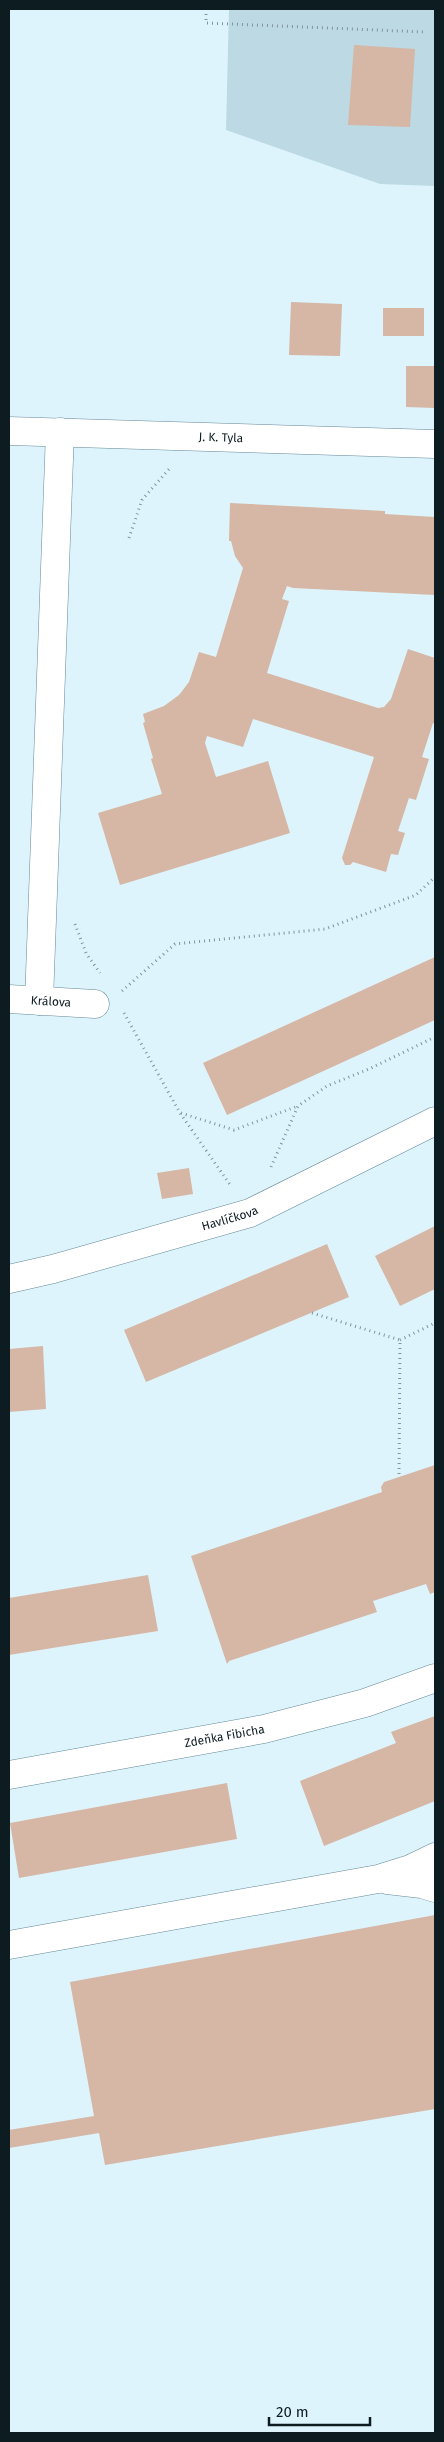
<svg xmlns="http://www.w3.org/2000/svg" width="444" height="2442" font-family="'Fira Sans',sans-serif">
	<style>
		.green { fill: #bcd9e4 }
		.building { fill: #d6b6a4 }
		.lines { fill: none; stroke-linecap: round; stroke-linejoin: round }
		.minor-casing { stroke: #658996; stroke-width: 29 }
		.path { stroke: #81949b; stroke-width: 3; stroke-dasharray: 1 4; stroke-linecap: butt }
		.minor { stroke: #fff; stroke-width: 28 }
		.labels { text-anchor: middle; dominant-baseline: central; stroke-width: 4.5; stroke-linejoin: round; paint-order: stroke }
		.street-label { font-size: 12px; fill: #0d1c21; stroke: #def4fd }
	</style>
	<rect width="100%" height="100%" fill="#def4fd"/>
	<path class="green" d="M229 9H435V186L380 184 226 130Z"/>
	<path class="building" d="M354 45 415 49 410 127 348 125Z
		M291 302 342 304 340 356 289 355Z
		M383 308H424V336H383Z
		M406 366H435V408L406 407Z
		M230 503 385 511V514L435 517V595L293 588 287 586 282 599 289 601 267 673 378 708 384 707 391 699 408 649 435 658V724L433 723 422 757 429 759 416 800 409 798 398 831 405 833 398 855 391 854 386 872 353 862 350 865H345L342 858 374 757 253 719 243 747 207 736 205 743 216 777 268 761 290 833 120 885 98 813 162 794 151 759 153 758 143 723 145 722 143 714 164 706 179 695 189 682 199 652 216 657 243 568 235 556 231 541H229Z
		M435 957V1020L227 1115 203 1063Z
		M189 1168 193 1194 162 1199 157 1173Z
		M435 1226V1289L400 1306 375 1256Z
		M327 1244 349 1297 146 1382 124 1330Z
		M43 1346 46 1409 9 1412V1349Z
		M435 1465V1592L430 1594 426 1584 373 1601 377 1612 229 1661 227 1664 191 1556 382 1492 381 1487 384 1482Z
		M148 1575 158 1631 9 1655V1598Z
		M435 1716V1801L324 1846 300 1781 396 1743 391 1732Z
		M227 1783 237 1839 19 1878 10 1823Z
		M435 1915V2109L105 2165 99 2133 9 2148V2130L94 2116 70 1982Z"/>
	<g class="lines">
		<defs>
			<g id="minor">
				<path id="s1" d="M9 431 435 444"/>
				<path id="s2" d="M9 999 95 1004"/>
				<path d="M39 1001 60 432"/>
				<path id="s3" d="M9 1279 53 1269 250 1213 435 1121"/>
				<path id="s4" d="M9 1775 264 1729 365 1703 435 1678"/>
				<path d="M387 1880 422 1884 435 1888"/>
				<path d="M9 1945 378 1879 410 1869 435 1857"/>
			</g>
		</defs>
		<use href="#minor" class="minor-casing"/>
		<path class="path" d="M206 9V23L425 32
			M129 538 142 500 171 467
			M75 924 86 953 100 973
			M122 991 175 944 325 929 416 895 435 877
			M124 1013 180 1113 231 1186
			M181 1113 234 1130 298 1106
			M271 1167 298 1106 327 1086 369 1069 435 1037
			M312 1313 400 1340 399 1477
			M400 1340 435 1323"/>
		<use href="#minor" class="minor"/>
	</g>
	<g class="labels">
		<g class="street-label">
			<text stroke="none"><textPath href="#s1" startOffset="212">J. K. Tyla</textPath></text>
			<text stroke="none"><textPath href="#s2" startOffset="42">Králova</textPath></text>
			<text stroke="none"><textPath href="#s3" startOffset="229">Havlíčkova</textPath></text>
			<text stroke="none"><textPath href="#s4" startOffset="219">Zdeňka Fibicha</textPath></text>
		</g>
	</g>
	<rect width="444" height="2442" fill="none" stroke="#0d1c21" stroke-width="20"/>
	<path d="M269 2417v8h101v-8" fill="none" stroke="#0d1c21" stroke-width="2.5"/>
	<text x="276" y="2417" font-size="15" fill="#0d1c21" stroke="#def4fd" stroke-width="4" paint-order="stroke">20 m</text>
</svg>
